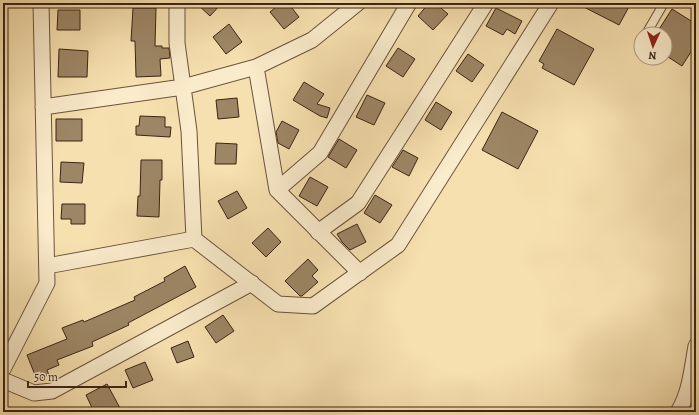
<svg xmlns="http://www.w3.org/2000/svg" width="699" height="415" font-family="Alegreya,serif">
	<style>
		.building { fill: #9d8665; stroke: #3b2415 }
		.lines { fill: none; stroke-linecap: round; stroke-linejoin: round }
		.lane-casing { stroke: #6a533c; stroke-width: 10 }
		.street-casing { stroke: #6a533c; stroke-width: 17 }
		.lane { stroke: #faebcb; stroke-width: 8 }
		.street { stroke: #faebcb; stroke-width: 15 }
	</style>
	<rect width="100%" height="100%" fill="#f7e0af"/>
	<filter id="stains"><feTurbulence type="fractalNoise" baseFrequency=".005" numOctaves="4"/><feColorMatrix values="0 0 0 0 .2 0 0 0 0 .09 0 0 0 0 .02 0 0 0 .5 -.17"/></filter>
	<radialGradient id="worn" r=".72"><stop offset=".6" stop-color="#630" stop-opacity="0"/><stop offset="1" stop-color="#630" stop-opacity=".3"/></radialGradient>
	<path class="building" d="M196 3H222L210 16Z
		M281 3H288L299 17 284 29 270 12Z
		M429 3H435L448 14 433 30 418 16Z
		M576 3H631L619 25Z
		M133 8H156L155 46H162V48H169L170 58 160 59 161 76 136 77 135 41H131Z
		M496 8 522 21 515 34 507 29 503 35 486 26Z
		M672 9 696 24V44L682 66 665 55V34H656Z
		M58 10H80V30H57Z
		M229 24 242 42 226 54 213 37Z
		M557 29 594 49 574 85 542 68 544 64 539 61Z
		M398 48 415 59 403 77 386 66Z
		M59 49 88 51 87 77H58Z
		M468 54 484 65 472 82 456 71Z
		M304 82 324 94 317 104 330 108 327 118 320 116 293 100Z
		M367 95 385 103 374 125 356 117Z
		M237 98 239 117 218 119 216 100Z
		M436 102 452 112 441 130 425 120Z
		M502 112 538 131 518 169 482 150Z
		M140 116 165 117V127H171L170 137 136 135V126H139Z
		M56 119H82V141H56Z
		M282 121 299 130 289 149 278 143 276 132Z
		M339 139 357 150 346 168 328 157Z
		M216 143 237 144 236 164H215Z
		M403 150 418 158 409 176 392 167Z
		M141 160H162V180H160L159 217 137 216 138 196H140Z
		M61 162 84 163 82 183 60 182Z
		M310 177 328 187 317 206 299 196Z
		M237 191 247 208 228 219 218 201Z
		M375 195 392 205 380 223 364 213Z
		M62 204H85V224H71V219H61Z
		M357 224 366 242 350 250 342 242 337 234Z
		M268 228 281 242 266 257 252 243Z
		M308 259 318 270 312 276 318 282 302 296H300L285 281Z
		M185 266 196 287 128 323 129 325 92 342 93 346 57 360 59 365 47 370 49 375 37 380 27 355 67 339 62 328 83 320 84 322 135 300 134 297 165 281 164 278Z
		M223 315 234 331 216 343 205 327Z
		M188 341 194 357 177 363 171 348Z
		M145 362 153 380 133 388 125 370Z
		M107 384 120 408 111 412H94L86 395Z"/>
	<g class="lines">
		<defs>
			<path id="lane" d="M646 34 664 3"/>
			<path id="street" d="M177 3V43L189 131 194 239
				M256 67 277 190 360 273
				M43 107 183 87 256 67 312 40 358 3
				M277 190 320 153 409 3
				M318 232 358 203 486 3
				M47 266 194 239 278 304 313 306 398 245 551 3
				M3 369 47 283 41 3
				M3 380 34 393 52 391 252 283
				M678 412C690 393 692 368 696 346"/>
		</defs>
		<use href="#lane" class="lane-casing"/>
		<use href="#street" class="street-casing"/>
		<use href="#lane" class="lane"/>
		<use href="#street" class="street"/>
	</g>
	<rect width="699" height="415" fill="none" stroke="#f7e0af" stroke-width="16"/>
	<rect x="4" y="4" width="691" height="407" fill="none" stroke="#3b2415" stroke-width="2"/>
	<rect x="8" y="8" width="683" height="399" fill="none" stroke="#3b2415"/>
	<g transform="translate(653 46) rotate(183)"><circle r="19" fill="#faebcb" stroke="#ae9b82"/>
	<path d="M0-3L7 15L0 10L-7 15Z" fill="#8f2418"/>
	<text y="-6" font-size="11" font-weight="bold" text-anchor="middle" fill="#3b2415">N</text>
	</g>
	<path d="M28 381v6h98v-6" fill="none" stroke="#3b2415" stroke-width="2"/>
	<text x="34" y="381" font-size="12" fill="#3b2415" stroke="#faebcb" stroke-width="3" paint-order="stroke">50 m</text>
	<rect width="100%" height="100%" filter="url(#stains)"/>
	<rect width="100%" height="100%" fill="url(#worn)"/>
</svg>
